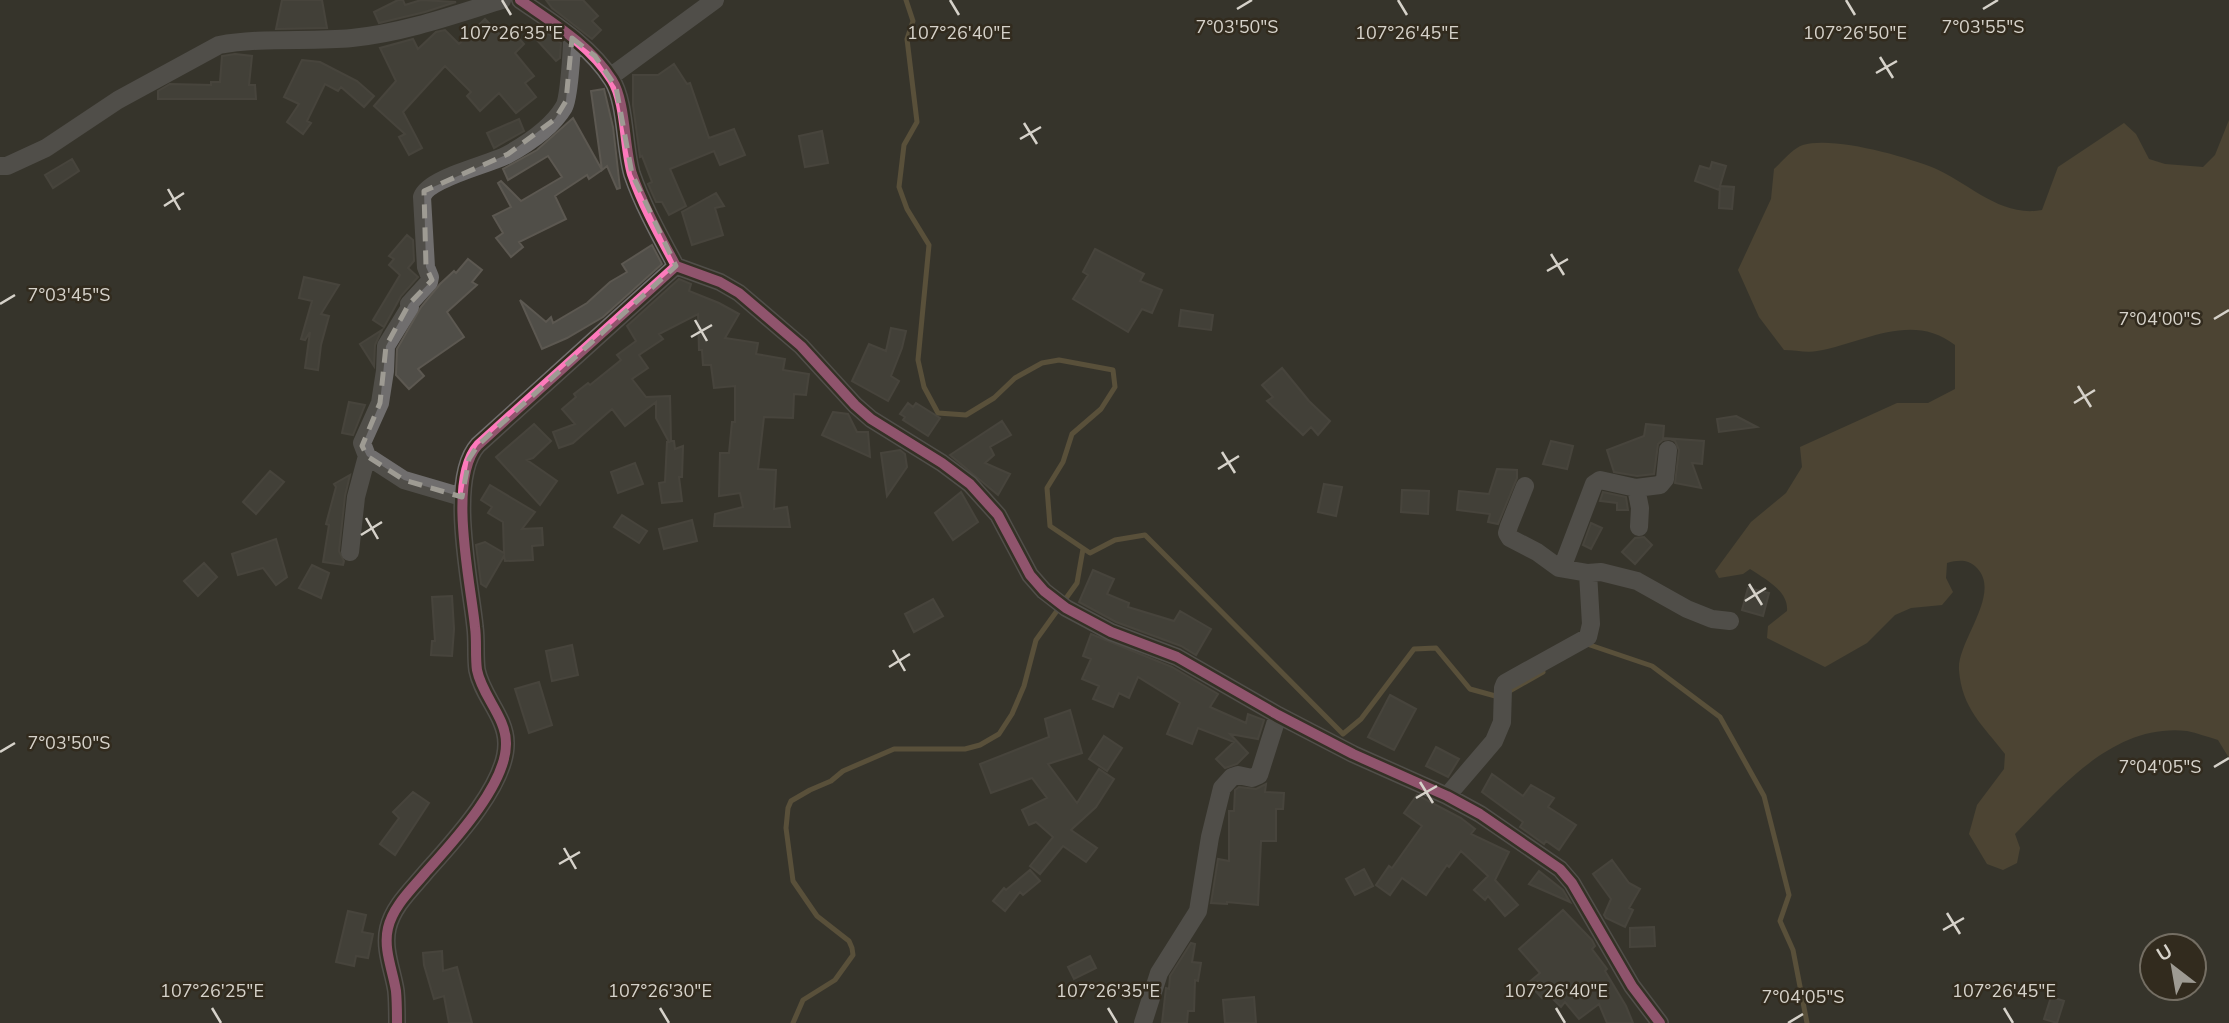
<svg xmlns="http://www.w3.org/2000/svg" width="2229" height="1023" font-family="'Nunito Sans',sans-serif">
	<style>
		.green { fill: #66583c }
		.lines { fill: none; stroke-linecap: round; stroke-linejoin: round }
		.stream { stroke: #83714c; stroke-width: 5 }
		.building { fill: #504e48; stroke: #5c5851; stroke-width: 2 }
		.street { stroke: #706e6e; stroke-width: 18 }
		.cycleway-casing { stroke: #322b1e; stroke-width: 15 }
		.cycleway { stroke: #fd7abc; stroke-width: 10 }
		.marked { fill: none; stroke: #9e9b93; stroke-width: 5; stroke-dasharray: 14 9; stroke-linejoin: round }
		.ticks { fill: none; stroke: #d6d2ca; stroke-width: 2.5 }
		.ticks-label { font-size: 18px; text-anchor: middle; fill: #d6d2ca; stroke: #322b1e; stroke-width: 5; stroke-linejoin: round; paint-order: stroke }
	</style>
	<rect width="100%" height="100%" fill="#37342c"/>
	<path class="green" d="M2229 120V758L2218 740C2208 737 2197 733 2187 731 2114 723 2061 787 2015 834L2020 848 2017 863 2003 870 1987 864 1969 834 1977 805 2004 769 2005 754C1983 725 1962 709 1959 670 1957 641 2002 594 1977 568 1968 559 1958 560 1947 563L1946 578 1953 592 1942 605 1911 608 1895 615 1867 643 1825 667 1767 638 1768 626 1787 611C1789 591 1765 579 1750 569L1743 574 1719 578 1715 571 1751 522 1786 493 1802 467 1800 447 1897 403H1928L1955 389V345C1912 311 1863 343 1817 351 1807 353 1795 350 1784 350L1759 317 1738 270 1771 199 1774 169C1782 162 1793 148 1803 145 1833 136 1904 156 1934 168 1969 183 2001 218 2042 210L2058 167 2124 123 2136 134 2149 159 2165 164 2203 167 2215 155Z"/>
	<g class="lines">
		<path class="stream" d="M906 0 913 21 907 39 917 122 904 145 899 187 907 209 929 245 918 360 924 387 938 413 966 415 994 398 1015 378 1042 363 1059 360 1113 370 1115 387 1101 409 1072 434 1063 462 1047 488 1050 526 1090 553 1115 540 1145 535 1343 734 1361 719 1414 649 1436 648 1470 689 1499 697 1543 672
			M1587 644 1652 666 1720 717 1764 796 1789 895 1780 921 1793 950 1807 1023
			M793 1023 803 1000 835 980 853 955 852 948 849 941 817 916 793 881 786 828 788 808 791 801 810 790 831 781 843 771 894 749H965L980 745 999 734 1012 714 1024 686 1036 640 1077 583 1083 549"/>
	</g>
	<path class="building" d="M282 0H322L327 28 276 29Z
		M398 0H403L405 5 421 0 456 2 425 12 379 23 374 12Z
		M546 0H583L598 16 592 21 601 30 592 39 552 8Z
		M485 19 505 40 513 32 524 44 515 53 534 76 525 83 536 97 516 113 499 93 480 111 467 96 471 92 445 66 403 112 422 148 409 155 399 137 405 134 374 106 396 81 380 48 413 39 418 49 436 32 445 30 459 44Z
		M543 30 561 43 560 58 556 61 535 38Z
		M235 54 252 56 249 85H255L256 99H158V91L170 84 211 85V82H220L222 56Z
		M302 60 320 62 357 81 374 96 364 107 341 87 338 91 325 84 307 121 311 123 303 134 287 122 299 104 284 97Z
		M674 64 687 84 690 83 709 138 734 129 745 155 720 165 714 151 670 169 686 206 669 215 662 202H656L648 184 652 182 642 156 640 157 633 105V75H658Z
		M604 89 613 127 620 188 617 189 607 166 602 170 591 91Z
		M573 118 602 170 589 179 587 175 555 196 566 219 519 242 523 247 511 257 496 238 503 233 493 216 511 207 498 183 501 181 521 201 562 177 548 156 508 180 503 169 537 150Z
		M519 119 524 131 494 148 487 133Z
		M822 131 828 163 805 167 799 136Z
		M72 159 79 171 53 188 45 175Z
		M1712 162 1726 166 1720 186 1734 187 1732 209 1719 208 1720 186 1719 190 1695 181 1700 166 1710 169Z
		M716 193 724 206 715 208 723 235 692 245 682 212Z
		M407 235 413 240 414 261 408 268 418 277 401 296 384 327 373 320 400 275 389 265 394 259 389 256Z
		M652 245 662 264 603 317 567 338 542 349 520 300 546 322 551 317 553 323 587 303 610 282 627 272 622 264Z
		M1095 249 1144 274 1140 281 1162 290 1152 313 1142 309 1128 332 1073 299 1088 275 1083 272Z
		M468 259 482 270 472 282 477 285 447 312 464 337 418 369 424 376 409 389 396 375 397 349 421 307 440 284 454 271 456 273Z
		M304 277 339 285 321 314 329 316 321 345 318 370 305 368 310 332 305 340 301 339 312 301 299 298Z
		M679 279 691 284 689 291 719 303 739 314 725 338 758 343 756 354 785 359 783 370 809 374 806 395 794 394 793 418 764 417 758 469 776 470 774 509 787 507 790 527 714 526 715 514 743 507 740 493 719 496 720 453H729L732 422H735V386L714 388 711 365H703L702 350H699L698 314 659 334 663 339 639 355 648 368 632 379 646 397 670 396 671 441H674L675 449 683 446 682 477H679L682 501 662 503 659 483 665 482 667 442H669L656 418V402L625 426 612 409 573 443 559 448 553 432 575 424 562 409 576 397 574 394 588 383 590 385 621 360 617 355 636 341 627 326Z
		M1181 310 1213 315 1211 330 1179 326Z
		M891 328 906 331 902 348 891 376 899 381 888 401 852 381 869 344 886 351Z
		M382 330 375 345 374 366 360 344Z
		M1282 368 1309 401 1330 421 1318 435 1311 427 1303 435 1267 401 1273 397 1262 385Z
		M349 402 365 405 353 435 342 433Z
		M908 403 913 407 916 403 940 418 928 436 903 420 905 417 900 414Z
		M833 412 848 414 857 432H868L870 457 822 435Z
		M1736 416 1757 427 1719 432 1717 419Z
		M1002 421 1011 435 990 447 994 455 985 463 1010 474 998 495 950 455Z
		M534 424 551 441 533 458 527 460 557 481 540 505 496 457Z
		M1646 424 1664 426 1663 438 1704 441 1702 464 1692 463 1701 488 1675 483 1679 450 1675 441 1670 439 1663 440 1658 444 1654 474 1637 476 1614 472 1607 450 1644 436Z
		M1551 441 1573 446 1567 469 1543 464Z
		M900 450 905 454 907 467 887 496 881 453Z
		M635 463 643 484 618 493 611 472Z
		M1497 469 1517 470V478L1498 524 1488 522 1490 514 1457 510 1459 491 1489 494Z
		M270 471 284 482 256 514 243 502Z
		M350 475 345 496 339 551 344 561 343 565 323 562 329 525 326 524 336 487 334 484Z
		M1324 484 1342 487 1336 516 1318 512Z
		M490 485 535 512 522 529 542 528 543 545 532 546 533 560 505 561 504 556 486 587 481 584 476 545 485 542 504 553 503 522 488 513 492 507 481 500Z
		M1402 490 1429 491 1428 514 1401 512Z
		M961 492 978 522 953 540 935 513Z
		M1603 492 1626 497 1628 510H1617V503L1600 501Z
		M622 515 647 531 639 543 614 527Z
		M692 520 697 541 664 549 659 529Z
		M1591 523 1602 528 1591 549 1583 545Z
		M1644 537 1652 545 1635 564 1622 552 1635 538Z
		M276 539 287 577 276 585 263 568 238 575 232 554Z
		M204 563 217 577 198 596 184 581Z
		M312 565 329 573 321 598 299 588Z
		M1093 570 1114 579 1107 594 1129 603 1128 607 1174 621 1180 611 1211 629 1196 655 1181 646 1116 622 1079 602Z
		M1748 588 1769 593 1763 616 1742 610Z
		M452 596 454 629 452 656 431 655 432 641H435L432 597Z
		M933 599 943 616 914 632 905 614Z
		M1091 634 1172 667 1218 694 1210 707 1246 723 1248 714 1264 720 1258 739 1230 734 1248 753 1237 764 1225 768 1216 759 1234 742 1198 728 1192 744 1167 734 1180 703 1138 677 1129 698 1119 693 1113 707 1093 699 1099 686 1082 679 1091 659 1083 656Z
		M572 645 578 675 552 681 546 651Z
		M539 682 552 725 529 733 515 689Z
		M1390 695 1416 709 1394 750 1368 737Z
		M1070 710 1082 753 1048 764 1077 803 1099 769 1114 779 1096 807 1071 830 1097 848 1086 862 1063 846 1040 874 1030 866 1053 837 1036 822 1029 825 1022 810 1047 798 1032 778 991 793 980 764 1049 737 1045 719Z
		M1104 736 1122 748 1107 771 1089 759Z
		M1436 747 1459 759 1448 777 1426 766Z
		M1492 774 1523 796 1531 785 1554 798 1548 807 1576 825 1559 850 1546 841 1544 844 1520 827 1523 822 1482 792Z
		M1266 784 1265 792 1284 793 1283 809H1276V841H1261L1258 905 1227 902V904L1211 903 1218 859 1229 861V811H1234L1235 790 1239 787 1256 789Z
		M413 792 429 803 395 855 380 844 399 818 393 812Z
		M1417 795 1461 818 1475 829 1471 834 1509 852 1495 880 1518 905 1505 916 1488 896 1485 900 1474 890 1488 876 1461 851 1449 867 1447 865 1426 895 1402 878 1390 895 1376 885 1389 866 1392 868 1422 826 1404 813Z
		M1612 860 1629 883 1640 889 1629 908 1633 910 1625 927 1606 918 1604 915 1611 899 1593 874Z
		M1364 869 1373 886 1355 895 1346 879Z
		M1030 870 1040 881 1023 895 1020 892 1005 911 993 901 1004 888 1006 890Z
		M1539 871 1563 890 1570 902 1529 884Z
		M1563 910 1592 940 1595 946 1592 949 1607 969 1605 971 1626 1006 1633 1023H1607L1599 1004 1579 1019 1565 1002 1561 1007 1547 993 1542 998 1528 983 1540 973 1519 949Z
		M348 911 366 915 362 932 373 934 368 958 356 956 354 966 336 962Z
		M1654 927 1655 946 1630 947V928Z
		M1191 943 1195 944 1192 962 1201 963 1198 981 1195 980 1194 1011H1188L1187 1023H1162L1166 988 1169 989 1170 976Z
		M442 951 443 971 457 967 472 1023H449L444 996 434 999 424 965 423 953Z
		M1090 956 1096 968 1074 979 1068 967Z
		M1254 997 1256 1023H1225L1223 1000Z
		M2051 997 2064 1001 2057 1023 2044 1019Z"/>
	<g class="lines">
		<path class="street" d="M520 0C553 23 590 45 612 80 626 102 624 147 632 174 643 206 660 236 676 266L720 282 739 293 801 346 855 405 871 419 942 463 970 484 998 515 1030 575 1044 591 1066 608 1111 632 1177 657 1278 715 1353 754 1447 796 1480 814 1560 869 1572 883 1632 986 1660 1023
			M610 77 715 0
			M0 166H7L46 148 118 100 219 45C262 37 308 42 352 38 403 33 454 15 502 0
			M1525 486 1509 526 1507 533 1510 538 1537 552 1559 568 1588 573 1601 572 1637 581 1687 609 1712 619 1730 621
			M1636 488 1640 508 1639 527
			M462 497 404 480 367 456 362 443 380 403 385 371 386 346 410 307 409 304 429 282 430 277 426 267 422 197C428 178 488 165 507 155 527 144 552 127 564 107 569 98 572 51 572 38
			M350 552 356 497 367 456
			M1562 568 1594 484 1600 480 1636 488 1660 485 1665 479 1668 450
			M1447 796 1494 741 1502 722 1503 688 1505 683 1588 637 1591 624 1588 573
			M397 1023C397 1012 397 1002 396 991 393 971 383 949 388 928 393 906 412 889 426 872 453 842 507 784 506 743 506 717 482 696 477 670 475 656 477 641 475 627 471 585 447 479 478 445L676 266
			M1143 1023 1159 973 1198 911 1210 837 1222 788 1232 777 1238 775 1252 778 1259 775 1278 715"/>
		<defs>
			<path id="cycleway" d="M520 0C553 23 590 45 612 80 626 102 624 147 632 174 643 206 660 236 676 266L720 282 739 293 801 346 855 405 871 419 942 463 970 484 998 515 1030 575 1044 591 1066 608 1111 632 1177 657 1278 715 1353 754 1447 796 1480 814 1560 869 1572 883 1632 986 1660 1023
				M397 1023C397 1012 397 1002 396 991 393 971 383 949 388 928 393 906 412 889 426 872 453 842 507 784 506 743 506 717 482 696 477 670 475 656 477 641 475 627 471 585 447 479 478 445L676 266"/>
		</defs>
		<use href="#cycleway" class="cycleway-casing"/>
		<use href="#cycleway" class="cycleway"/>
	</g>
	<path d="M0 0H2229V1023H0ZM572 38 595 56 616 87 632 174 676 266 478 445 469 459 462 497 404 480 367 456 362 446 380 403 386 346 409 304 432 280 426 267 424 191 508 154 555 119 566 101Z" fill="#37342c" fill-opacity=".55" fill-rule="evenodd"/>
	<path class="marked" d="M572 38 595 56 616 87 632 174 676 266 478 445 469 459 462 497 404 480 367 456 362 446 380 403 386 346 409 304 432 280 426 267 424 191 508 154 555 119 566 101Z"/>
	<path class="ticks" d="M502 0 511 15M950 0 959 15M1398 0 1407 15M1846 0 1855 15M1237 9 1252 0M1983 9 1998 0M1880 57 1893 78M1876 73 1897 61M1024 123 1037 144M1020 139 1041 127M168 189 180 210M164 206 184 193M1551 254 1564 275M1547 271 1568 259M0 304 15 295M2214 319 2229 310M695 320 707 341M691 337 712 325M2078 386 2091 407M2074 403 2095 390M1222 452 1235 473M1218 469 1239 456M366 518 378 539M361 535 382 522M1749 584 1762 605M1745 601 1766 588M893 650 905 671M889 667 910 654M0 752 15 743M2214 767 2229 758M1420 782 1433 803M1416 798 1437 786M564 848 576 869M559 864 580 852M1947 913 1960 934M1943 930 1964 918M212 1008 221 1023M660 1008 669 1023M1108 1008 1117 1023M1556 1008 1565 1023M2004 1008 2013 1023M1788 1023 1803 1014"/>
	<g class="ticks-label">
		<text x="1237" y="33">7°03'50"S</text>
		<text x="1983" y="33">7°03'55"S</text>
		<text x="511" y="39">107°26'35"E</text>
		<text x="959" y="39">107°26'40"E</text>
		<text x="1407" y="39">107°26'45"E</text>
		<text x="1855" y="39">107°26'50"E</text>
		<text x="69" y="301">7°03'45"S</text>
		<text x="2160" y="325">7°04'00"S</text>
		<text x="69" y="749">7°03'50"S</text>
		<text x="2160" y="773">7°04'05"S</text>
		<text x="212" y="997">107°26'25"E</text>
		<text x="660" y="997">107°26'30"E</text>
		<text x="1108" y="997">107°26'35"E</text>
		<text x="1556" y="997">107°26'40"E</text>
		<text x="2004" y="997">107°26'45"E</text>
		<text x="1803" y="1003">7°04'05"S</text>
	</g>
	<g transform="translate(2173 967) rotate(329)"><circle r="33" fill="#322b1e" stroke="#746e63" stroke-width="2"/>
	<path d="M0-5L12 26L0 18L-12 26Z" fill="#9e9b93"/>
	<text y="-10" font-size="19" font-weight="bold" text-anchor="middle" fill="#d6d2ca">U</text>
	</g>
</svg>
